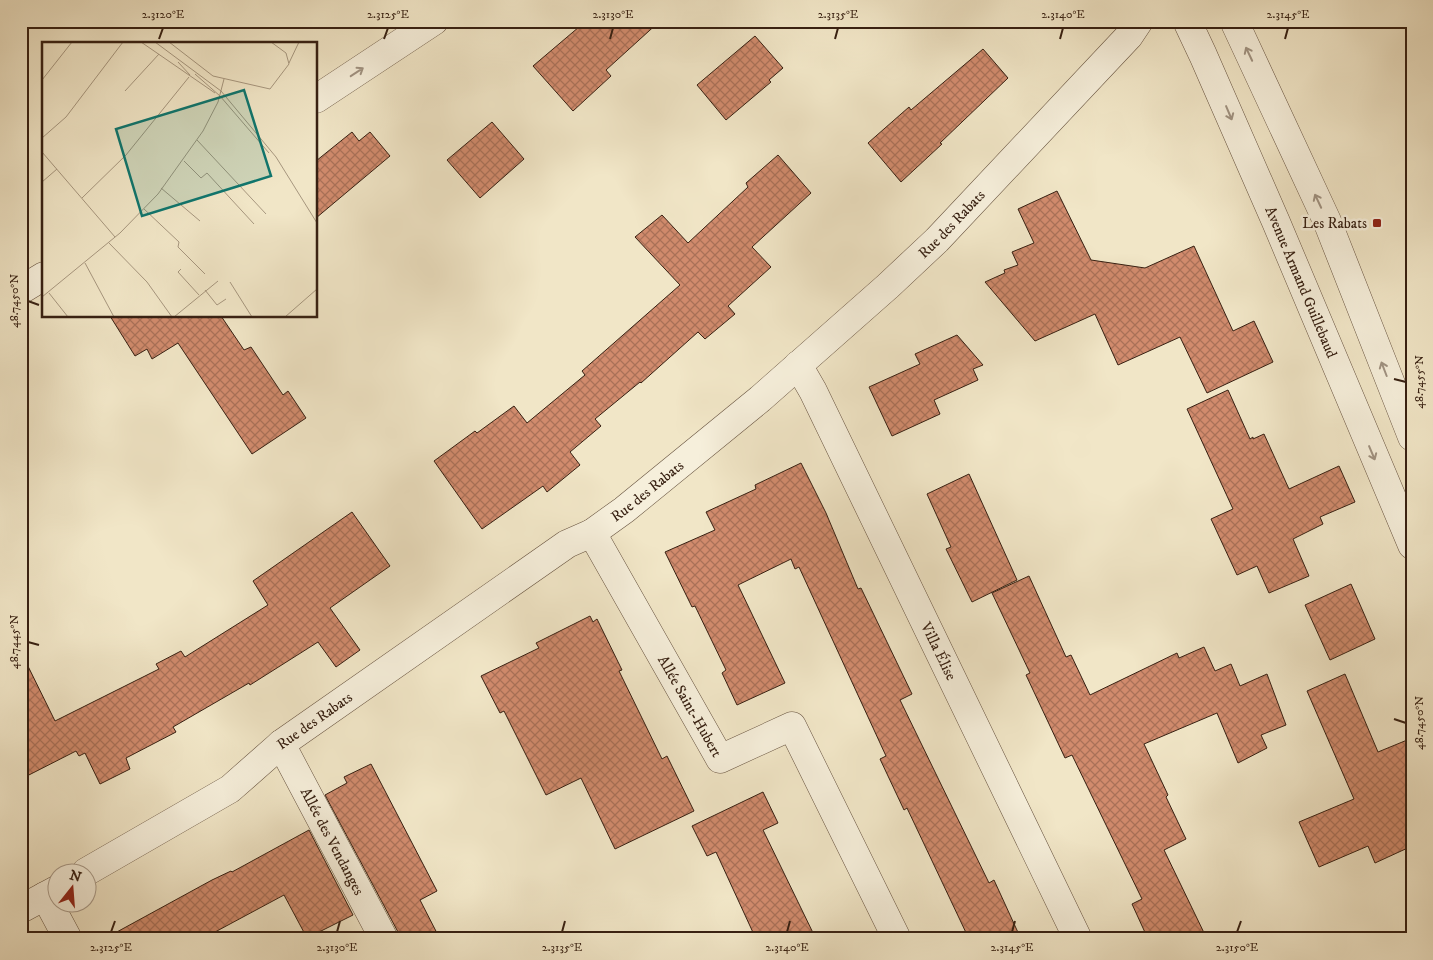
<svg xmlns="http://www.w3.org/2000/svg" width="1433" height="960" font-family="'IM FELL DW Pica',serif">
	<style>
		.building { fill: url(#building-cross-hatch); stroke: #372012 }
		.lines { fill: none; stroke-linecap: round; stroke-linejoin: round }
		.minor-casing { stroke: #66523f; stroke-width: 29 }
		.tertiary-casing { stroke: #66523f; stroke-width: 29 }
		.minor { stroke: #f6efdb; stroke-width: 28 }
		.tertiary { stroke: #f6efdb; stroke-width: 28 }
		.oneway { stroke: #a09281 }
		.ticks { fill: none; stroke: #372012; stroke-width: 2 }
		.poi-dot { fill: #8f2418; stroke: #f6efdb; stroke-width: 2 }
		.labels { text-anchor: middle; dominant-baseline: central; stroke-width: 5; stroke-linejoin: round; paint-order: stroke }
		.street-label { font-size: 15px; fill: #372012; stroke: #f6efdb }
		.poi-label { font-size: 15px; fill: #372012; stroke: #f6efdb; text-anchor: end }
		.inset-road { fill: none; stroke: #a7977f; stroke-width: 1 }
		.view { fill: #0f766e; fill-opacity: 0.15; stroke: #0f766e; stroke-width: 2.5 }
		.inset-edge { fill: none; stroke: #372012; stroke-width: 2.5 }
		.neatline { fill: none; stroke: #372012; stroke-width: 2 }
		.ticks-label { font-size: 12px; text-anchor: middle; fill: #372012 }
	</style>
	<defs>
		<pattern id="building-cross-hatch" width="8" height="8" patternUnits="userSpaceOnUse" patternTransform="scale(1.25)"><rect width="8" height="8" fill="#d18b6d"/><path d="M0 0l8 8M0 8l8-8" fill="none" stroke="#aa7158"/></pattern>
	</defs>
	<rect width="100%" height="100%" fill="#f1e6c7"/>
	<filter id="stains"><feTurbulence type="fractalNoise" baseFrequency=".004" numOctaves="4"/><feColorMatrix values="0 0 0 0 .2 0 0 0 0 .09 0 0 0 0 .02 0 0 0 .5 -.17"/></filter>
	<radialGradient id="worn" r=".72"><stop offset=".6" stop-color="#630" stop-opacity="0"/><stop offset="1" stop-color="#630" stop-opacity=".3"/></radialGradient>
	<path class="building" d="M586 21H660L606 70 611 76 573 111 533 66Z
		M755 36 783 68 769 80 771 82 726 120 697 85Z
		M983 49 1008 78 940 143 942 144 901 182 868 143 909 107 911 110Z
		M492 122 524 159 480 198 447 160Z
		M352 132 359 141 370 132 390 156 316 218V161Z
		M778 155 811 193 752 247 771 267 728 306 735 314 705 339 698 332 641 383 640 382 595 419 601 426 570 452 580 465 547 492 543 486 482 529 434 461 475 431 477 433 514 406 527 423 585 375 582 371 680 285 635 237 662 215 688 243 748 187 746 183Z
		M1057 191 1091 260 1145 268 1194 246 1233 331 1254 321 1273 362 1207 393 1180 337 1118 365 1095 314 1035 341 985 282 1005 273 1004 270 1018 265 1012 252 1034 243 1018 209Z
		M110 316H221L244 350 251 347 283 395 288 391 306 418 252 454 178 343 152 359 147 349 135 356Z
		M957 335 983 365 973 369 978 380 934 400 940 414 892 436 869 387 920 364 915 354Z
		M1228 390 1250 439 1253 437V439L1264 434 1289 489 1339 466 1355 502 1320 517 1323 524 1293 539 1309 576 1269 593 1257 566 1237 575 1211 519 1233 509 1187 409Z
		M801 463 826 513 858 589 861 588 912 694 900 700 989 883 994 880 1021 939H969L907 808 904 810 880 759 886 756 799 567 795 569 791 559 738 585 785 683 737 705 722 673 726 670 695 606 692 607 665 552 715 530 706 512 756 489 755 485Z
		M969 474 1017 580 972 602 946 549 951 547 927 494Z
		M352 512 390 566 330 608 360 650 336 667 318 642 250 685 249 683 173 727 176 732 126 758 130 769 100 784 85 753 79 756 76 751 21 779V652L55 721 159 669 156 664 181 651 185 657 268 605 253 581Z
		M1029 576 1066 657 1071 655 1090 695 1177 653 1179 658 1204 647 1215 671 1231 664 1240 686 1267 674 1286 725 1261 735 1267 748 1238 763 1217 713 1144 744 1168 795 1166 797 1186 839 1164 850 1207 939H1148L1132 904 1142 899 1072 755 1065 758 1026 675 1030 673 992 593Z
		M1351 584 1375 639 1330 660 1305 605Z
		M590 616 593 622 597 619 622 670 619 671 662 759 667 756 694 811 615 849 581 778 546 795 504 711 500 713 481 676 539 648 536 643Z
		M1345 674 1378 752 1412 738V846L1375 863 1368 846 1319 867 1299 822 1354 799 1307 691Z
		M371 764 437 891 420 900 440 939H399L398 932 325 795 347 783 344 777Z
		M763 792 778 823 763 830 816 939H756L716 852 707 856 692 826Z
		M309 830 353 915 307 938 284 895 202 939H104L212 880 231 871 232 872Z"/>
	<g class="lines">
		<defs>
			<g id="minor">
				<path d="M316 99 434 21"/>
				<path d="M21 290 44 276"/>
				<path id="s1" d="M798 365 813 391 1078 939"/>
				<path id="s2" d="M592 533 720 759 792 726 897 939"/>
				<path id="s3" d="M281 744 384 939"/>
				<path id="s4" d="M86 872 230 789 281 744 567 544 592 533 624 510 760 399 888 286 937 240 1129 36 1139 21"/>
				<path d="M45 896 68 939"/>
				<path d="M21 909 58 889"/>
			</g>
			<g id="tertiary">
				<path id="s5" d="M1187 21 1203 55 1276 222 1412 545"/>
				<path d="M1234 21 1327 221 1412 437"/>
			</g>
		</defs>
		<use href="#minor" class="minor-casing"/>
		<use href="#tertiary" class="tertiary-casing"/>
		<use href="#minor" class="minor"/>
		<use href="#tertiary" class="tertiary"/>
	</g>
	<defs><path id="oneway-shaft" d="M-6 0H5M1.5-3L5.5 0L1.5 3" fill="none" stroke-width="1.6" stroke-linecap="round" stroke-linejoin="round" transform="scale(1.25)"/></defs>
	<g class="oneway">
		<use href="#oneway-shaft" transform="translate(1249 54) rotate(-115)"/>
		<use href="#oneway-shaft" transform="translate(357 72) rotate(-33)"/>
		<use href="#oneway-shaft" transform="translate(1229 113) rotate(67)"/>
		<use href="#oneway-shaft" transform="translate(1318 201) rotate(-115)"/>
		<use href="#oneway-shaft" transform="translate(1384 369) rotate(-111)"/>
		<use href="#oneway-shaft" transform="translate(1372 453) rotate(67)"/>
	</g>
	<path class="ticks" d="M159 39 163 28M384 39 388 28M610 39 613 28M835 39 838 28M1060 39 1063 28M1285 39 1288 28M28 301 39 305M1394 379 1406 382M28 642 39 645M1394 719 1406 723M111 932 115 921M337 932 340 921M562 932 565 921M787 932 790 921M1012 932 1015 921M1237 932 1241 921"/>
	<rect class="poi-dot" x="1372" y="218" width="10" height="10" rx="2.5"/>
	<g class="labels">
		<g class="street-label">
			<text stroke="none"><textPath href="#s4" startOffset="1085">Rue des Rabats</textPath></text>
			<text stroke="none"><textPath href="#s5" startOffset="285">Avenue Armand Guillebaud</textPath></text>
			<text stroke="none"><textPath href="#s4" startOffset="680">Rue des Rabats</textPath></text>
			<text stroke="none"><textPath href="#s1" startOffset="319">Villa Élise</textPath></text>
			<text stroke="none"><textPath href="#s2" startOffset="199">Allée Saint-Hubert</textPath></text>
			<text stroke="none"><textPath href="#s4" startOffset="275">Rue des Rabats</textPath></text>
			<text stroke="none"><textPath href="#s3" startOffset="110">Allée des Vendanges</textPath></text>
		</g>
		<g class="poi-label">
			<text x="1367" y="223">Les Rabats</text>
		</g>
	</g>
	<g transform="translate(42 42)">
		<rect width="275" height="275" fill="#f1e6c7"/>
		<path class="inset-road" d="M99 0 173 51M113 0 179 49 234 115 275 181M127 0 171 34 228 47 247 22 244 11 229 0M136 20 148 33M247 21 257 0M153 32 178 54 227 111M0 38 30 0M83 49 117 12M0 96 24 75 81 0M155 98 224 172M0 110 73 195M142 119 159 136 165 131 212 182M0 140 15 127M119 146 158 179M40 156 84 113 147 35M102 167 137 200 136 205 163 232M67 201 105 240 130 275M43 221 72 275M139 227 136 230 157 253M188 240 210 275M163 248 175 263 184 257M7 251 26 275M0 255 78 191 116 152 161 89 176 60 182 37M132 275 176 239M243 275 275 247"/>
		<path class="view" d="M202 48 229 134 100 174 74 87Z"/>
		<rect width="275" height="275" class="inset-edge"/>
	</g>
	<rect width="1433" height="960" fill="none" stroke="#f1e6c7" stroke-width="55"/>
	<g transform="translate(72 888) rotate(17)"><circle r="24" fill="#f6efdb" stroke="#aa9c8b"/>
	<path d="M0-4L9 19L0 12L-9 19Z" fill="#8f2418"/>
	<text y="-8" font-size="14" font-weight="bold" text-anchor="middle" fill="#372012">N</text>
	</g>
	<rect x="28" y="28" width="1378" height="904" class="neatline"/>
	<g class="ticks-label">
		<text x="163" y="18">2.3120°E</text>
		<text x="388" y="18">2.3125°E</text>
		<text x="613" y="18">2.3130°E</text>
		<text x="838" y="18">2.3135°E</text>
		<text x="1063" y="18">2.3140°E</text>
		<text x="1288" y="18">2.3145°E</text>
		<text transform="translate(14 301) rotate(-90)" y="4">48.7450°N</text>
		<text transform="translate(1419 382) rotate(-90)" y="4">48.7455°N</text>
		<text transform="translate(14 642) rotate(-90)" y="4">48.7445°N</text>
		<text transform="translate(1419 723) rotate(-90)" y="4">48.7450°N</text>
		<text x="111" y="951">2.3125°E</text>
		<text x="337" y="951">2.3130°E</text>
		<text x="562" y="951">2.3135°E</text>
		<text x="787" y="951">2.3140°E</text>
		<text x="1012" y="951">2.3145°E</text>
		<text x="1237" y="951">2.3150°E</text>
	</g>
	<rect width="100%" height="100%" filter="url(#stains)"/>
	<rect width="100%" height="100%" fill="url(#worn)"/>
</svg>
